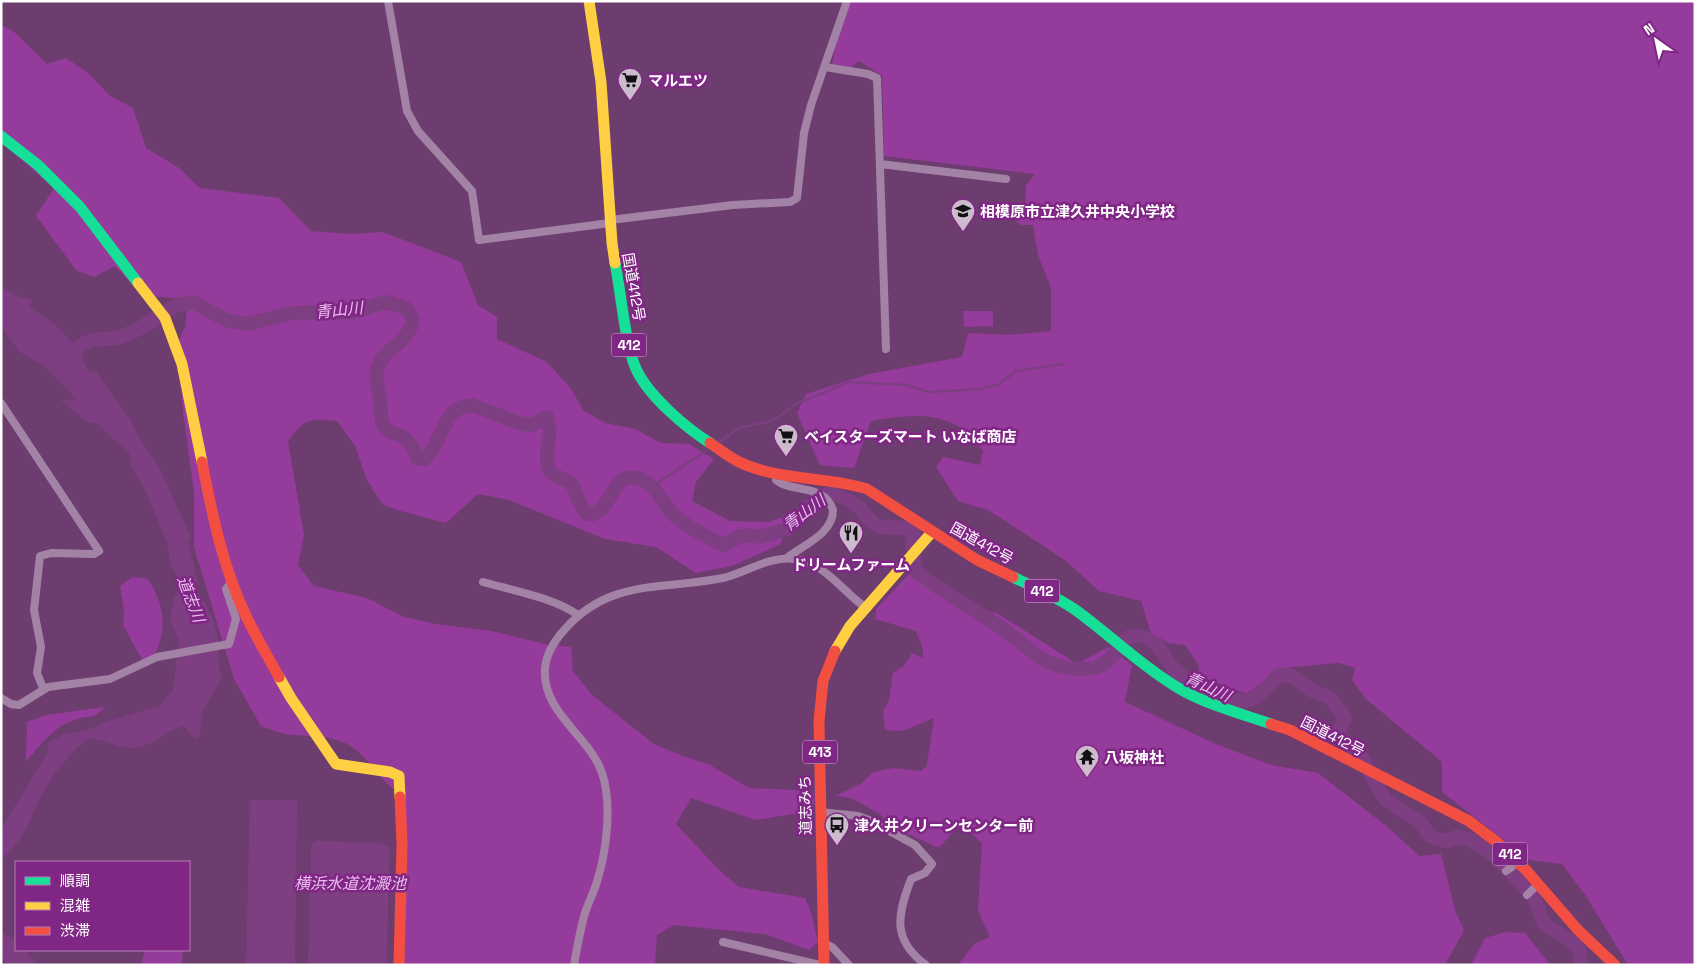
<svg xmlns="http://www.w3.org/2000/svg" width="1696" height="966" font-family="'Space Grotesk','Noto Sans JP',sans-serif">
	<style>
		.green { fill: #953b9b }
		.water { fill: #7e3f82 }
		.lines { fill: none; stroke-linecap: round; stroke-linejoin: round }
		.stream { stroke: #7e3f82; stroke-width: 2.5 }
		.river { stroke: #7e3f82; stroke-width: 14 }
		.street { stroke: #a383a5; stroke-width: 8 }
		.fast { stroke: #16e098; stroke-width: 11 }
		.slow { stroke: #ffcf43; stroke-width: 11 }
		.jam { stroke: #f24e42; stroke-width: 11 }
		.labels { text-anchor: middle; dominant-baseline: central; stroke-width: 5; stroke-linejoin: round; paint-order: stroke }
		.shield { fill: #802785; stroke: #d9beda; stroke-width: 1 }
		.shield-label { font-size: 14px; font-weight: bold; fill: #fff }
		.poi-label { font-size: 15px; font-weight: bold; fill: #fff; stroke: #802785; text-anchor: start }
		.street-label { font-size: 15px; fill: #fff; stroke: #802785 }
		.water-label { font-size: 16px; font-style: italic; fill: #ebbdef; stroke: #802785 }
	</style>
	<rect width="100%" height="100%" fill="#6d3d6f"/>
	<path class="green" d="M851 1H1695V965H1628L1586 896 1562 864 1530 860 1442 792V762L1366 699 1352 680 1355 668 1339 663 1282 668 1246 694 1200 676 1198 664 1185 645 1168 643 1151 633 1141 601 1099 591 1066 561 1024 533 988 510 958 501 936 467 943 457 980 465 983 451C976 444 968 431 958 426 930 411 901 416 871 421L854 468 820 465 797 413 806 394 869 374 962 357 968 333 1007 335 1051 331V288L1038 255 1033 225H1021L1015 220 1025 208 1026 185 1035 174 884 156 882 76 859 61 851 67 832 64 837 39Z
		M1 25 13 31 47 64 66 58 87 72 110 96 133 108 146 148 179 168 200 188 279 198 311 231 348 234 383 232 461 262 478 305 497 317V339L547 362 572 390 583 410 605 423 635 429 661 443 689 444 714 459 696 482 692 501 730 521 768 522 788 515 781 544 732 566 696 573 656 547 605 539 509 500 478 494 446 523 397 510 382 504 367 480 355 446 337 421C310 418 304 419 288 441L304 535 298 565 314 586 367 598 404 617 436 624 492 631 545 644 571 647 573 671 592 695 654 744 682 756 708 764 749 788 794 790 815 794 813 811 756 820 691 798 676 824 719 870 739 887 805 898 811 912 818 942 809 950 765 934 674 925 657 935 655 965H393L402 834 396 791C377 777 367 754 345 743 328 735 313 737 295 735 284 735 272 730 261 726L234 679 194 547V492L183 413 178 342 185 327 187 309 199 299 143 296 115 266 94 277 77 271 36 216 54 188 1 142Z
		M963 311H993V326L964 327Z
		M912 571 960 607 997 613 1077 664 1108 647 1132 665 1125 702 1216 744 1271 765 1318 773 1389 828 1419 856 1441 854 1456 913 1464 930 1445 965H958L975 943 990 937 978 911 982 843 961 823 939 848 890 826 880 814 851 798 835 796 860 784 874 772 893 768 921 771 927 765 934 718 903 731 885 730 883 711 889 700 893 673 904 666 912 653 923 658V649L916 631 875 619 876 609Z
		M133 577 148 579C167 609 169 638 146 667L123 625 124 610 120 586Z
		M105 707C91 721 93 714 77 719 54 726 40 745 26 762L27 722 46 715Z
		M1506 932 1525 933 1550 965H1471L1485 938Z
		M145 950H183L181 965H141Z"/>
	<path class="water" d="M1 287 17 296 32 300 29 307C52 319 80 345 87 370L97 373 130 419 138 436 159 467 191 538 188 540 197 580V592C206 602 215 621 217 635 220 651 216 662 222 678L202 713 199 739 194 738 184 726C167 730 154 746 135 748 117 749 100 735 86 740 71 753 58 767 48 784 31 811 28 839 1 858V829L43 760 48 752V742L63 735 114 723 128 725 157 709 173 690 179 640 170 620 174 596 181 587 177 574 171 566 167 542 146 492 132 468 129 453 96 423 87 422 61 400 77 399 43 365 20 352 1 327Z
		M250 800H297L295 965H246Z
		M316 841 382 843 384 846H389L387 965H308L311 845Z
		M1 931 16 942V950H24L38 965H8L1 956Z"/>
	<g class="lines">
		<path class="stream" d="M719 442 739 428 772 421 798 403 850 382 907 385 928 392 979 389 998 385 1016 371 1063 364
			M651 487 706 451"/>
		<path class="river" d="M64 361 83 344 93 340 116 338 135 331 177 305 193 302 226 320 247 324 292 313 352 312 386 302 406 308 413 319C409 345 381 348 377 371 376 381 378 389 380 398 381 406 380 419 383 425 388 433 396 433 403 437 411 443 415 450 418 459H424C444 443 441 406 472 405L522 424 532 425 547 417C554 434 544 450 548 466 551 480 566 476 573 486 578 494 581 518 593 514 611 510 613 471 638 478 655 483 661 501 672 513 686 527 706 537 724 545L740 536 749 535 759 537 788 529 815 501 831 492C840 497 851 500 859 507 866 513 868 522 879 526 894 531 900 521 915 536L912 544 916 571C947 596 982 613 1013 636 1025 645 1037 658 1050 663 1066 669 1082 671 1098 667 1118 660 1120 631 1140 636 1162 641 1164 661 1177 672 1188 681 1232 702 1246 701 1257 699 1271 683 1278 675H1290L1311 690 1330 698 1345 718 1338 733 1361 757 1385 799 1420 822 1429 835 1436 839 1446 841 1458 837 1470 839 1499 859 1535 899 1544 924 1576 944 1580 952 1581 965
			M105 729 154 715"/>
		<path class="street" d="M388 1 407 111 418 131 472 191 479 240 610 223
			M825 67 868 74 877 78 886 349
			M880 164 1006 179
			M610 220 733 205 790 202 797 198 804 133 811 105 847 1
			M1 403 99 551 94 554 51 553 40 556 34 610 41 647 37 673 43 688
			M777 474 776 480C791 493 824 483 833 510 833 534 803 545 787 558
			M483 582C511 590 555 598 578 615
			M1 698 11 704 19 705 48 687 110 679 157 657 229 644 236 619 226 589 233 581
			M820 812 858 816 869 820 915 845 932 864 925 873 911 879C897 916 892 940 926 965
			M1506 871 1512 867
			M1527 895 1538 884
			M723 942 820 965
			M824 943 832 947 849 965
			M574 965C577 948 580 930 585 913 589 901 595 890 598 878 607 849 612 801 602 773 589 735 542 713 545 669 546 653 555 640 565 629 610 578 664 590 723 578 745 573 771 555 795 559 826 564 842 591 866 608"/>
		<path class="fast" d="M1 136 38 165 80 207 138 283
			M615 263C621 292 625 346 637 371 650 397 686 428 710 443
			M1013 577C1035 588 1058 597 1077 611 1111 636 1139 664 1175 686 1204 704 1239 713 1271 724"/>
		<path class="slow" d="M589 1 601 82 612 243 615 263
			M138 283 165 318 182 364 202 462
			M835 651 850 626 932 532
			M279 677 291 698 336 764 390 772 399 776 400 797"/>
		<path class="jam" d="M710 443C719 449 729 457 739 462 779 481 825 476 867 489L977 560 1013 577
			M202 462C212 514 223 568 246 616 256 637 268 657 279 677
			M1271 724 1290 730 1469 821 1498 843 1526 870 1578 930 1615 965
			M399 965 402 844 400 797
			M824 965 819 721 823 681 835 651"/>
	</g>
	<defs>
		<symbol id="supermarket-pin" viewBox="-11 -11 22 30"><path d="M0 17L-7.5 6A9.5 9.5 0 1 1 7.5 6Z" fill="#ccbbcd" stroke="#802785"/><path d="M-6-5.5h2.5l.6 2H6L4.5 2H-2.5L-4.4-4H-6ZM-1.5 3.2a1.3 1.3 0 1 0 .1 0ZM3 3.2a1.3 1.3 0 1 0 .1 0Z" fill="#111"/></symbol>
		<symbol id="school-pin" viewBox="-11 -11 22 30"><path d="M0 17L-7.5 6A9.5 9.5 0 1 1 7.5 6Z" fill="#ccbbcd" stroke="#802785"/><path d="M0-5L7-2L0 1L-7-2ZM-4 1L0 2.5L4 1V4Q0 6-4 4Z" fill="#111"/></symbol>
		<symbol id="restaurant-pin" viewBox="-11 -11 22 30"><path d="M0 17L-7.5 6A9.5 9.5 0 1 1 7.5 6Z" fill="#ccbbcd" stroke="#802785"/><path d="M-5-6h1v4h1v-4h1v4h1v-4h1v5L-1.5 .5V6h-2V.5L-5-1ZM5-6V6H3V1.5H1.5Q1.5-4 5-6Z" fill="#111"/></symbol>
		<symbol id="temple-pin" viewBox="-11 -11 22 30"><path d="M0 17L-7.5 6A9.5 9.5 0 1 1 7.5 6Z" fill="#ccbbcd" stroke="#802785"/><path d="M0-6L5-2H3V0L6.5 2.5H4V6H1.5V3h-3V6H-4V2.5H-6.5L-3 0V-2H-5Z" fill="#111"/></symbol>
		<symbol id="bus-pin" viewBox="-11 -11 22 30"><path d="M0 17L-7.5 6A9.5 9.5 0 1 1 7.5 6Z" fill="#ccbbcd" stroke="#802785"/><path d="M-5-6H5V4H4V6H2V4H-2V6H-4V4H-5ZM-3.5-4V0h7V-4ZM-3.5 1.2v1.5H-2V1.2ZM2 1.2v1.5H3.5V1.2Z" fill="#111"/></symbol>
	</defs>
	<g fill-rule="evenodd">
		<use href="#supermarket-pin" x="616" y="66" width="28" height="38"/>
		<use href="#school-pin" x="949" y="197" width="28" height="38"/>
		<use href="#supermarket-pin" x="772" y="422" width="28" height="38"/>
		<use href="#restaurant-pin" x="837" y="519" width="28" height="38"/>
		<use href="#temple-pin" x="1073" y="743" width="28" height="38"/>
		<use href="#bus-pin" x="823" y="811" width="28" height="38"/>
	</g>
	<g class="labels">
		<g class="shield">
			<rect x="611.5" y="333.5" width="35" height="23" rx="4"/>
			<rect x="1024.5" y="579.5" width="35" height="23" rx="4"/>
			<rect x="802.5" y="740.5" width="35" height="23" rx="4"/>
			<rect x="1492.5" y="842.5" width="35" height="23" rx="4"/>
		</g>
		<g class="shield-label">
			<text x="629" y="345">412</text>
			<text x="1042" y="591">412</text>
			<text x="820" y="752">413</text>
			<text x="1510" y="854">412</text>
		</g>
		<g class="poi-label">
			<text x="648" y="80">マルエツ</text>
			<text x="980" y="211">相模原市立津久井中央小学校</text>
			<text x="804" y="436">ベイスターズマート いなば商店</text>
			<text x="851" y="564" text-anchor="middle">ドリームファーム</text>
			<text x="1104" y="757">八坂神社</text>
			<text x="854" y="825">津久井クリーンセンター前</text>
		</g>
		<g class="street-label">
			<text transform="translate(634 287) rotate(80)">国道412号</text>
			<text transform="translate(982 543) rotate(29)">国道412号</text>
			<text transform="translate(1333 736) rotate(27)">国道412号</text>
			<text transform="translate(805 805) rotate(-91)">道志みち</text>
		</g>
		<g class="water-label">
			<text transform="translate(339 310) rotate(-6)">青山川</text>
			<text transform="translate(804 513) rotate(-37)">青山川</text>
			<text transform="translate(191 599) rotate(69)">道志川</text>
			<text transform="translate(1208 687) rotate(25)">青山川</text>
			<text x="350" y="883">横浜水道沈澱池</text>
		</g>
	</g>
	<rect width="1696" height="966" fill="none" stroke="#ffffff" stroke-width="5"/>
	<rect x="15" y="861" width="175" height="90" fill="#802785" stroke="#b37db6"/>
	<rect x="25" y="877" width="25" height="8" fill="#16e098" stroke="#b37db6"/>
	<text x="60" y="886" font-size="15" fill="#ffffff">順調</text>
	<rect x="25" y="902" width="25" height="8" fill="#ffcf43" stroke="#b37db6"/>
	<text x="60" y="911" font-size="15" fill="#ffffff">混雑</text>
	<rect x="25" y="927" width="25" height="8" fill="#f24e42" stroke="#b37db6"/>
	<text x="60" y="936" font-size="15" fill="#ffffff">渋滞</text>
	<g transform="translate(1656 40) rotate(327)" stroke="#802785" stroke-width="4" paint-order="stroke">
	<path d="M0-4L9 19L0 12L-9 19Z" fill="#ffffff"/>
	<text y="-8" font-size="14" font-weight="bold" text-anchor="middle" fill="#ffffff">N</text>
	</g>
</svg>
